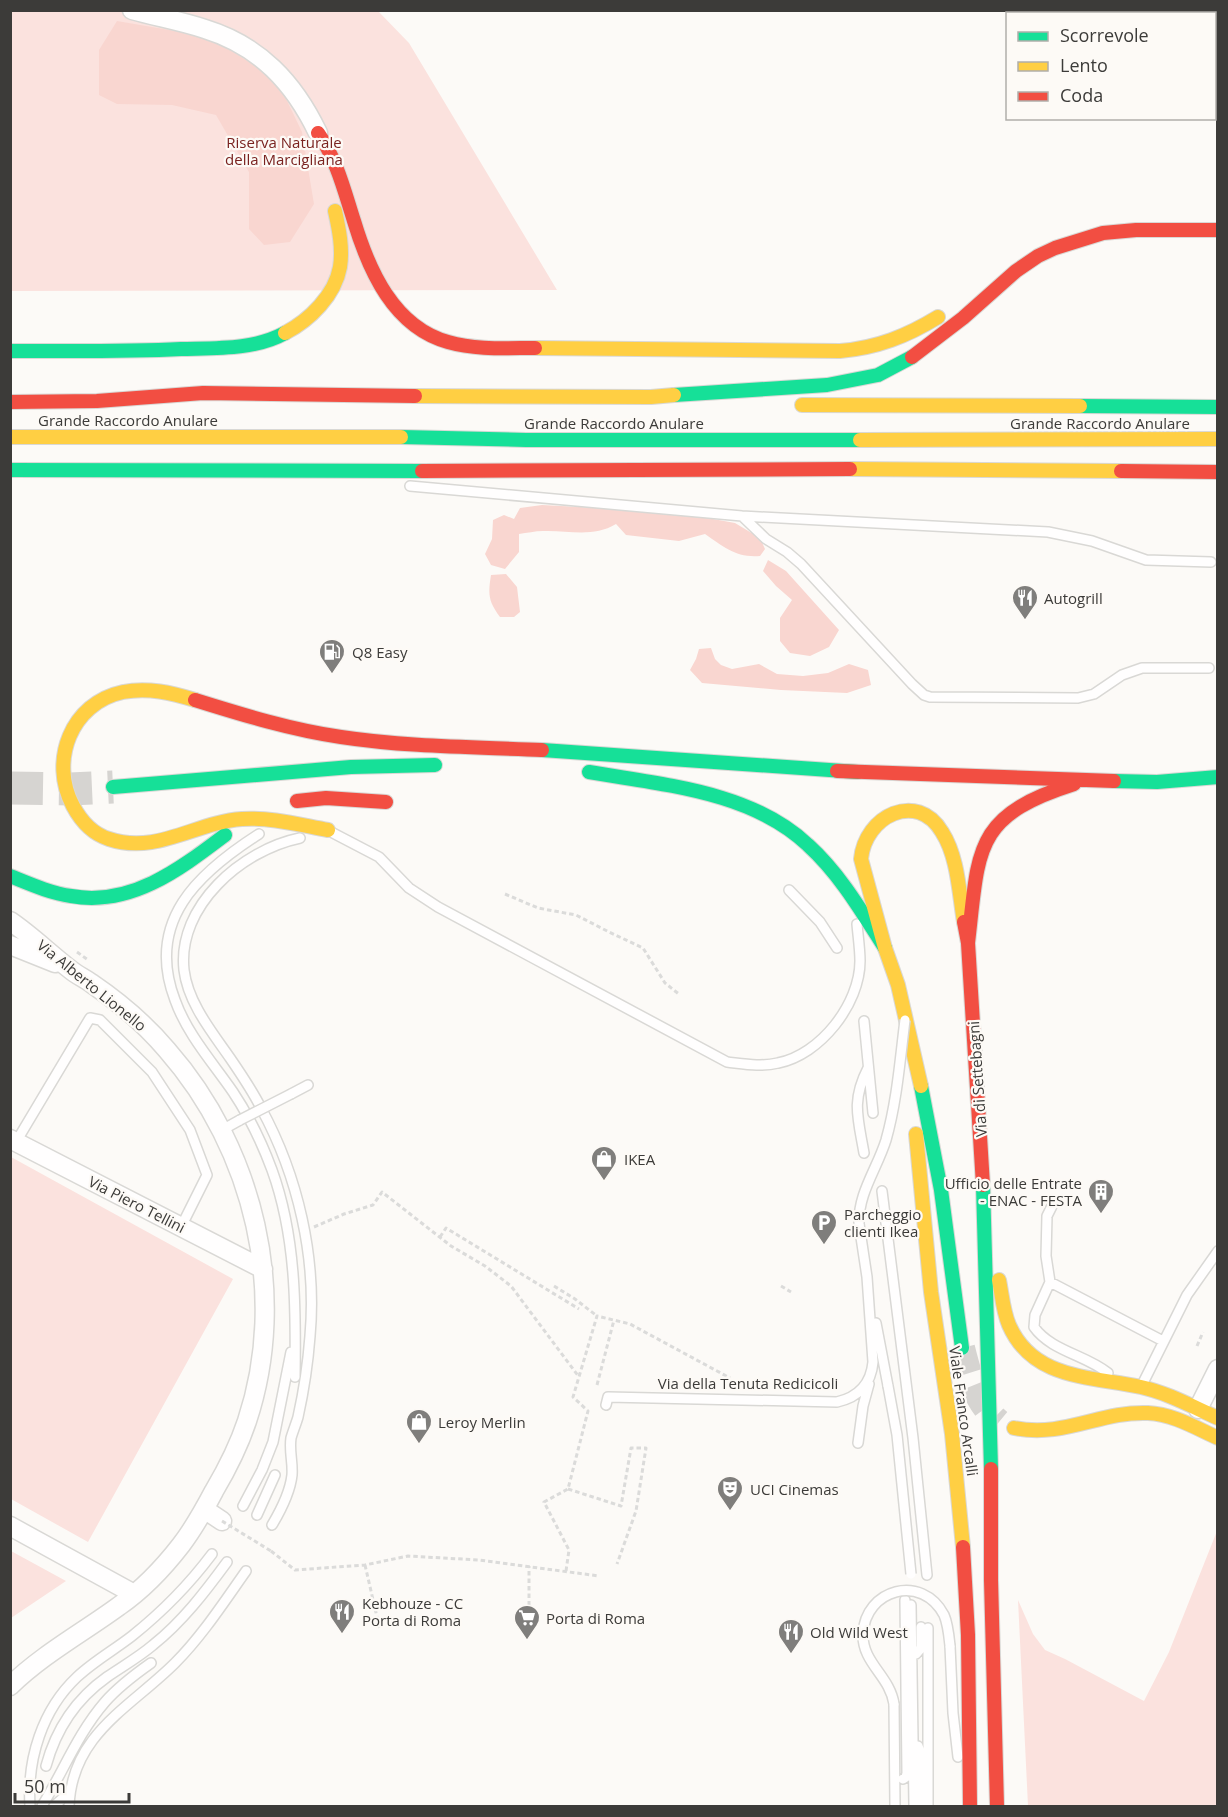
<svg xmlns="http://www.w3.org/2000/svg" width="1228" height="1817" font-family="'Open Sans',sans-serif">
	<style>
		.green { fill: #fbe2de }
		.forest { fill: #f9d6d0 }
		.lines { fill: none; stroke-linecap: round; stroke-linejoin: round }
		.secondary-tunnel { stroke: #d6d4d1; stroke-width: 26; stroke-dasharray: 26 13; stroke-linecap: butt }
		.highway-tunnel { stroke: #d6d4d1; stroke-width: 33; stroke-dasharray: 33 16; stroke-linecap: butt }
		.lane-casing { stroke: #d9d8d5; stroke-width: 12 }
		.street-casing { stroke: #d9d8d5; stroke-width: 21 }
		.fast-casing { stroke: #d9d8d5; stroke-width: 16 }
		.slow-casing { stroke: #d9d8d5; stroke-width: 16 }
		.jam-casing { stroke: #d9d8d5; stroke-width: 16 }
		.path { stroke: #dbdbda; stroke-width: 3; stroke-dasharray: 4.5 3; stroke-linecap: butt }
		.lane { stroke: #fffefe; stroke-width: 9 }
		.street { stroke: #fffefe; stroke-width: 18 }
		.fast { stroke: #16e098; stroke-width: 14 }
		.slow { stroke: #ffcf43; stroke-width: 14 }
		.jam { stroke: #f24e42; stroke-width: 14 }
		.lane-bridge-casing { stroke: #d9d8d5; stroke-width: 12; stroke-linecap: butt }
		.path-bridge { stroke: #dbdbda; stroke-width: 3; stroke-dasharray: 4.5 3; stroke-linecap: butt }
		.lane-bridge { stroke: #fffefe; stroke-width: 9 }
		.labels { text-anchor: middle; dominant-baseline: central; stroke-width: 4.5; stroke-linejoin: round; paint-order: stroke }
		.park-label { font-size: 15px; fill: #7a2320; stroke: #fdfaf6 }
		.street-label { font-size: 15px; fill: #3c3b39; stroke: #fdfaf6 }
		.poi-label { font-size: 15px; fill: #3c3b39; stroke: #fdfaf6; text-anchor: start }
	</style>
	<rect width="100%" height="100%" fill="#fcfaf7"/>
	<path class="green" d="M10 11H378L409 43 557 290 11 291Z
		M11 1157 233 1279 88 1542 11 1499Z
		M1217 1531V1806H1028L1018 1600 1033 1634 1045 1650 1065 1659 1144 1701 1169 1652Z
		M11 1551 66 1581 11 1618Z"/>
	<path class="forest" d="M117 21 210 37 277 80 302 132 314 204 290 242 264 245 249 229V172L216 115 172 105 117 104 99 95V50Z
		M542 505 675 512 735 523 760 538 765 549 760 556C736 558 724 547 705 534L679 541 626 535 616 524C593 538 568 530 543 531 535 531 527 533 519 534V552L505 569 491 565 485 554 492 539 493 520 504 515 514 519 520 508Z
		M768 560 786 571 839 630 829 647 810 656 790 653 780 641V618L792 600 776 586 763 571Z
		M506 574 517 587 520 612 514 617H500C488 601 488 594 491 575Z
		M711 648 715 659 721 665 732 669 759 664 777 674 803 676 828 673 849 664 868 670 871 685 847 693 781 690 702 683 690 670 696 659 699 649Z"/>
	<g class="lines">
		<path class="secondary-tunnel" d="M962 1348C969 1376 976 1403 999 1422"/>
		<path class="highway-tunnel" d="M10 788 70 789 113 787"/>
		<defs>
			<path id="lane" d="M410 486 742 516 1048 532 1092 541 1146 560 1211 562
				M742 516 766 539 787 552 801 564 912 684 924 695 930 697 1078 698 1094 694 1122 675 1142 668H1209
				M333 833 379 857 409 888 438 907 727 1062C745 1064 761 1067 778 1063 820 1055 860 1004 860 961 860 949 858 936 857 924
				M259 834C198 873 145 921 175 1000 187 1034 213 1063 233 1092 249 1116 262 1143 272 1170 296 1236 296 1308 295 1377
				M789 890 820 922 837 948
				M864 1021 873 1113
				M291 1094 308 1085
				M222 1130 240 1120
				M16 1142 90 1018 100 1020 152 1072 190 1130 207 1175 181 1227
				M864 1153C858 1118 851 1101 868 1068
				M882 1191 913 1438 927 1575
				M1052 1206 1047 1216 1046 1256 1050 1282 1035 1315 1034 1327C1051 1351 1086 1355 1108 1373
				M1050 1282 1163 1341
				M876 1323 888 1386
				M1142 1385 1187 1295 1218 1251
				M606 1405 608 1397 837 1402C859 1397 871 1384 873 1362L867 1277 859 1224
				M858 1443 863 1406 869 1384
				M243 1506 262 1470 273 1442 291 1352
				M257 1515 275 1475
				M272 1525C281 1510 290 1493 292 1475 293 1462 289 1451 291 1438 293 1431 296 1424 298 1417 304 1390 308 1363 310 1336 317 1258 298 1176 261 1108 252 1090 241 1074 230 1058 212 1032 188 1003 184 970 177 906 242 850 300 838
				M911 1605 914 1806
				M950 1646 953 1713 958 1757
				M916 1654 921 1648V1627
				M894 1704 895 1806
				M918 1746 919 1749 921 1806
				M46 1766C56 1729 76 1699 107 1677 123 1666 139 1657 153 1645 182 1622 205 1592 227 1562
				M903 1779 906 1777 907 1773 905 1600
				M30 1806C27 1759 42 1710 77 1677 94 1661 114 1650 132 1636 162 1612 188 1586 212 1554
				M42 1806C63 1772 78 1733 105 1702 118 1687 134 1675 151 1663
				M54 1806 70 1792
				M69 1806C72 1734 131 1707 175 1663 202 1636 224 1602 246 1571
				M928 1806V1628"/>
			<path id="street" d="M132 10C157 17 181 21 205 29 260 46 294 83 318 133
				M10 921C32 936 50 954 71 970 77 975 84 978 91 983 119 1002 145 1024 167 1050 254 1149 289 1294 247 1421 239 1445 227 1469 214 1491 204 1510 194 1528 181 1545 164 1567 142 1590 119 1606 82 1633 43 1654 10 1686
				M10 945 55 963
				M10 1139 263 1269
				M1198 1409 1218 1369
				M204 1509 222 1521
				M10 1526 134 1594"/>
			<path id="fast" d="M10 351C67 351 124 352 181 349 216 348 254 350 285 333
				M674 395 827 385 878 375 912 357
				M1080 406 1218 407
				M401 437 526 440H860
				M10 470 422 471
				M542 750 858 772
				M589 772C663 785 751 791 808 845 840 874 862 912 885 948
				M1114 781 1157 782 1218 777
				M113 787 351 767 435 765
				M10 876C30 884 50 893 71 896 131 907 180 869 225 835
				M921 1086 941 1190 962 1348
				M983 1185 991 1469"/>
			<path id="slow" d="M285 333C310 320 335 295 340 267 343 249 339 229 335 211
				M535 348 840 351C877 348 907 336 938 317
				M415 396 651 397 674 395
				M802 405 1080 406
				M10 437H401
				M860 440 1218 439
				M850 469 1121 471
				M195 700C172 693 148 687 123 692 71 703 49 761 73 806 81 821 93 834 109 839 157 855 196 822 242 819 271 817 300 825 328 830
				M921 1086 898 985 885 948 861 859C865 816 917 790 942 832 958 857 959 892 964 922
				M916 1134 931 1292 952 1434 963 1547
				M999 1280C1002 1295 1003 1311 1009 1325 1033 1380 1091 1376 1141 1387 1168 1393 1193 1407 1218 1418
				M1014 1428C1065 1438 1100 1411 1148 1413 1173 1414 1196 1428 1218 1438"/>
			<path id="jam" d="M318 133C337 160 344 190 354 221 369 271 394 327 448 342 476 350 506 348 535 348
				M912 357 963 318 1016 271 1038 256 1055 248 1103 233 1136 230H1218
				M10 402 97 401 203 393 415 396
				M422 471 850 469
				M1121 471 1218 472
				M195 700C243 715 292 730 341 737 407 747 475 747 542 750
				M837 771 1114 781
				M297 801 326 798 386 802
				M964 922 968 943 983 1185
				M968 943C979 849 973 816 1074 784
				M991 1469V1580L997 1806
				M963 1547 968 1635 970 1806"/>
		</defs>
		<use href="#lane" class="lane-casing"/>
		<use href="#street" class="street-casing"/>
		<use href="#fast" class="fast-casing"/>
		<use href="#slow" class="slow-casing"/>
		<use href="#jam" class="jam-casing"/>
		<path class="path" d="M505 894 538 908 576 915 609 932 643 948 665 983 680 995
			M77 952 88 960
			M314 1227 344 1214 373 1205 382 1192 451 1246 485 1266 511 1286 579 1377
			M440 1237 446 1228 579 1309
			M554 1286 575 1299 597 1316
			M781 1286 791 1292
			M1197 1346 1203 1332
			M597 1385 614 1320
			M568 1489 621 1506 631 1448H646L636 1511 617 1564
			M271 1551 295 1570 365 1565 408 1556 479 1560 599 1576
			M365 1565 380 1630
			M566 1571 569 1550 544 1502 568 1489 588 1411 573 1397 597 1316 630 1324 730 1378
			M529 1628V1566"/>
		<use href="#lane" class="lane"/>
		<use href="#street" class="street"/>
		<use href="#fast" class="fast"/>
		<use href="#slow" class="slow"/>
		<use href="#jam" class="jam"/>
		<defs>
			<path id="lane-bridge" d="M240 1120 291 1094
				M859 1224C858 1193 877 1169 886 1140 897 1101 900 1060 905 1020
				M888 1386 897 1435 911 1574
				M894 1704C890 1676 862 1663 863 1634 865 1589 922 1573 944 1615 948 1624 949 1636 950 1646"/>
		</defs>
		<use href="#lane-bridge" class="lane-bridge-casing"/>
		<path class="path-bridge" d="M222 1521 271 1551"/>
		<use href="#lane-bridge" class="lane-bridge"/>
	</g>
	<defs>
		<symbol id="restaurant-pin" viewBox="-11 -11 22 30"><path d="M0 17L-7.5 6A9.5 9.5 0 1 1 7.5 6Z" fill="#7f7e7c" stroke="#fdfaf6"/><path d="M-5-6h1v4h1v-4h1v4h1v-4h1v5L-1.5 .5V6h-2V.5L-5-1ZM5-6V6H3V1.5H1.5Q1.5-4 5-6Z" fill="#fff"/></symbol>
		<symbol id="fuel-pin" viewBox="-11 -11 22 30"><path d="M0 17L-7.5 6A9.5 9.5 0 1 1 7.5 6Z" fill="#7f7e7c" stroke="#fdfaf6"/><path d="M-5.5-6h7V0h2V4h1.3V-2.5L3-4.5l.8-.8L6-3V5H2.5V1h-1V6h-7ZM-4.2-4.7v3.2H.2V-4.7Z" fill="#fff"/></symbol>
		<symbol id="shop-pin" viewBox="-11 -11 22 30"><path d="M0 17L-7.5 6A9.5 9.5 0 1 1 7.5 6Z" fill="#7f7e7c" stroke="#fdfaf6"/><path d="M-5-2.5h2.3a2.7 3.5 0 0 1 5.4 0H5L5.5 6h-11ZM-1.5-2.5h3a1.5 2.3 0 0 0-3 0Z" fill="#fff"/></symbol>
		<symbol id="building-pin" viewBox="-11 -11 22 30"><path d="M0 17L-7.5 6A9.5 9.5 0 1 1 7.5 6Z" fill="#7f7e7c" stroke="#fdfaf6"/><path d="M-4-6H4V6H1V3H-1V6H-4ZM-2.5-4.3h1.7v1.8h-1.7ZM.8-4.3h1.7v1.8H.8ZM-2.5-1h1.7V.8h-1.7ZM.8-1h1.7V.8H.8Z" fill="#fff"/></symbol>
		<symbol id="parking-pin" viewBox="-11 -11 22 30"><path d="M0 17L-7.5 6A9.5 9.5 0 1 1 7.5 6Z" fill="#7f7e7c" stroke="#fdfaf6"/><path d="M-3.5-5.5H1a3.5 3.5 0 0 1 0 7H-1V5.5H-3.5ZM-1-3.4V-.6H.8a1.4 1.4 0 0 0 0-2.8Z" fill="#fff"/></symbol>
		<symbol id="theatre-pin" viewBox="-11 -11 22 30"><path d="M0 17L-7.5 6A9.5 9.5 0 1 1 7.5 6Z" fill="#7f7e7c" stroke="#fdfaf6"/><path d="M-5-5.5Q0-4 5-5.5V0Q5 5 0 6Q-5 5-5 0ZM-3.3-2.5H-1v1.5H-3.3ZM1-2.5H3.3v1.5H1ZM-2.8 1Q0 5.5 2.8 1Z" fill="#fff"/></symbol>
		<symbol id="supermarket-pin" viewBox="-11 -11 22 30"><path d="M0 17L-7.5 6A9.5 9.5 0 1 1 7.5 6Z" fill="#7f7e7c" stroke="#fdfaf6"/><path d="M-6-5.5h2.5l.6 2H6L4.5 2H-2.5L-4.4-4H-6ZM-1.5 3.2a1.3 1.3 0 1 0 .1 0ZM3 3.2a1.3 1.3 0 1 0 .1 0Z" fill="#fff"/></symbol>
	</defs>
	<g fill-rule="evenodd">
		<use href="#restaurant-pin" x="1010" y="583" width="30" height="40"/>
		<use href="#fuel-pin" x="317" y="637" width="30" height="40"/>
		<use href="#shop-pin" x="589" y="1144" width="30" height="40"/>
		<use href="#building-pin" x="1086" y="1177" width="30" height="40"/>
		<use href="#parking-pin" x="809" y="1208" width="30" height="40"/>
		<use href="#shop-pin" x="404" y="1407" width="30" height="40"/>
		<use href="#theatre-pin" x="715" y="1474" width="30" height="40"/>
		<use href="#restaurant-pin" x="327" y="1597" width="30" height="40"/>
		<use href="#supermarket-pin" x="512" y="1603" width="30" height="40"/>
		<use href="#restaurant-pin" x="776" y="1617" width="30" height="40"/>
	</g>
	<g class="labels">
		<g class="park-label">
			<text x="284" y="142">Riserva Naturale<tspan x="284" dy="17">della Marcigliana</tspan></text>
		</g>
		<g class="street-label">
			<text x="128" y="420">Grande Raccordo Anulare</text>
			<text x="614" y="423">Grande Raccordo Anulare</text>
			<text x="1100" y="423">Grande Raccordo Anulare</text>
			<text transform="translate(92 985) rotate(39)">Via Alberto Lionello</text>
			<text transform="translate(977 1079) rotate(-94)">Via di Settebagni</text>
			<text transform="translate(137 1204) rotate(27)">Via Piero Tellini</text>
			<text x="748" y="1383">Via della Tenuta Redicicoli</text>
			<text transform="translate(964 1411) rotate(82)">Viale Franco Arcalli</text>
		</g>
		<g class="poi-label">
			<text x="1044" y="598">Autogrill</text>
			<text x="352" y="652">Q8 Easy</text>
			<text x="624" y="1159">IKEA</text>
			<text x="1082" y="1183" text-anchor="end">Ufficio delle Entrate<tspan x="1082" dy="17">- ENAC - FESTA</tspan></text>
			<text x="844" y="1214">Parcheggio<tspan x="844" dy="17">clienti Ikea</tspan></text>
			<text x="438" y="1422">Leroy Merlin</text>
			<text x="750" y="1489">UCI Cinemas</text>
			<text x="362" y="1603">Kebhouze - CC<tspan x="362" dy="17">Porta di Roma</tspan></text>
			<text x="546" y="1618">Porta di Roma</text>
			<text x="810" y="1632">Old Wild West</text>
		</g>
	</g>
	<rect width="1228" height="1817" fill="none" stroke="#3c3b39" stroke-width="24"/>
	<rect x="1006" y="12" width="210" height="108" fill="#fdfaf6" stroke="#b0aeaa" stroke-width="1.5"/>
	<rect x="1018" y="32" width="30" height="9" fill="#16e098" stroke="#b0aeaa" stroke-width="1.5"/>
	<text x="1060" y="42" font-size="18" fill="#3c3b39">Scorrevole</text>
	<rect x="1018" y="62" width="30" height="9" fill="#ffcf43" stroke="#b0aeaa" stroke-width="1.5"/>
	<text x="1060" y="72" font-size="18" fill="#3c3b39">Lento</text>
	<rect x="1018" y="92" width="30" height="9" fill="#f24e42" stroke="#b0aeaa" stroke-width="1.5"/>
	<text x="1060" y="102" font-size="18" fill="#3c3b39">Coda</text>
	<path d="M15 1793v9h114v-9" fill="none" stroke="#3c3b39" stroke-width="3"/>
	<text x="24" y="1793" font-size="18" fill="#3c3b39" stroke="#fdfaf6" stroke-width="4.5" paint-order="stroke">50 m</text>
</svg>
